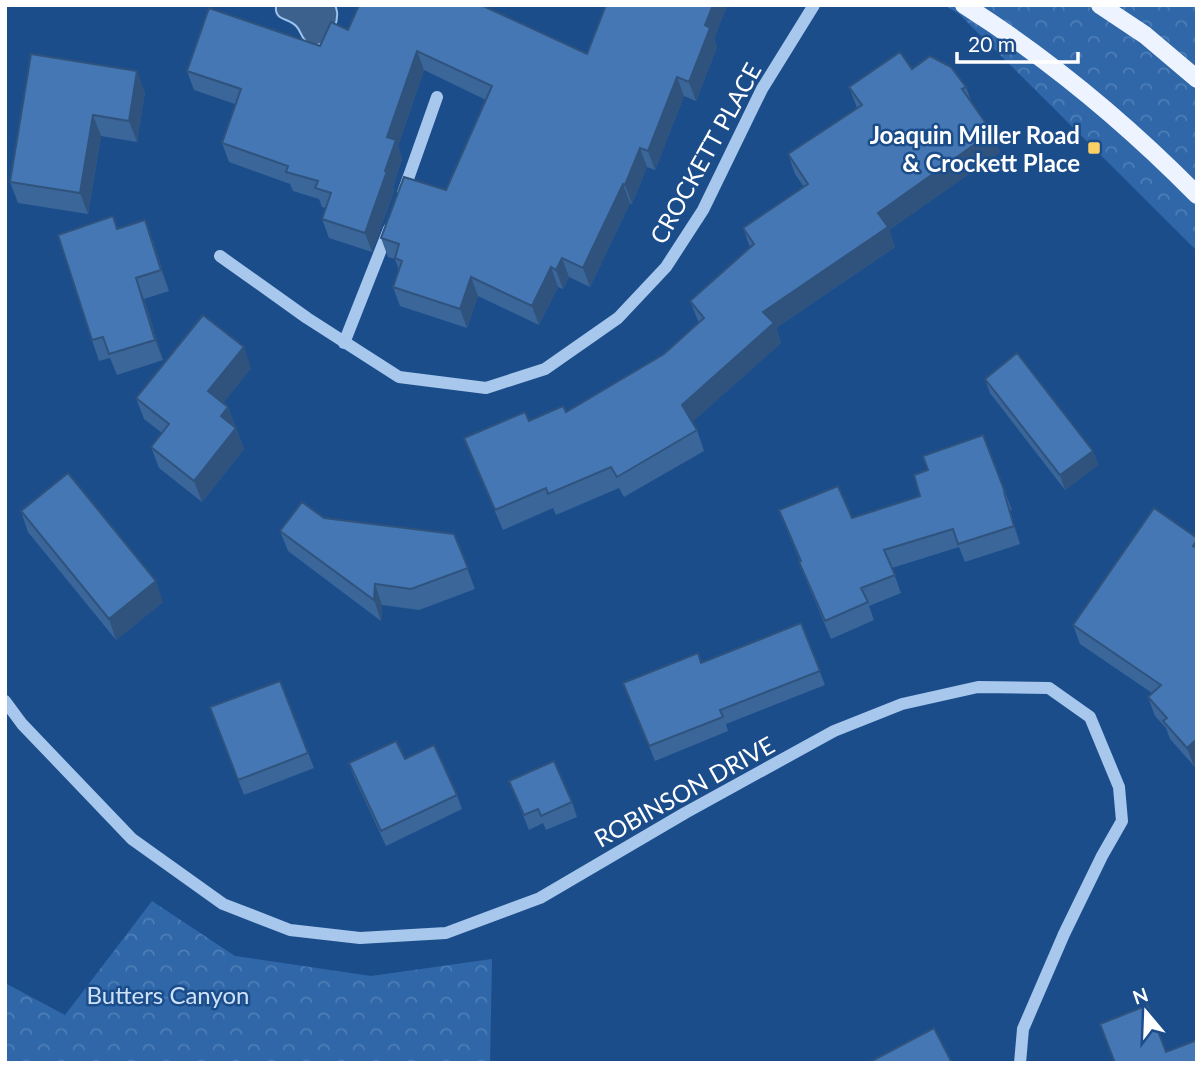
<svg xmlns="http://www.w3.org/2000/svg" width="1202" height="1068" font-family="Lato,sans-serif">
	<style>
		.forest { fill: url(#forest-crowns) }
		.water { fill: #3d618d; stroke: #9ac2ee; stroke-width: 2 }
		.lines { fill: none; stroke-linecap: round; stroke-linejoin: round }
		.minor { stroke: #a7c7ec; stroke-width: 12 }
		.major { stroke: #edf4ff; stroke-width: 18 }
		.wall { fill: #3a669a }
		.shaded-wall { fill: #30537d }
		.building { fill: #4477b3; stroke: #30537d; stroke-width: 2 }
		.poi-dot { fill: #fdd065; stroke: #1c4d8b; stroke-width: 2.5 }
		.labels { text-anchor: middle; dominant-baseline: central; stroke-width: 5; stroke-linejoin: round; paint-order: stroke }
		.poi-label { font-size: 24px; font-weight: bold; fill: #fff; stroke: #1c4d8b; text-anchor: end }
		.street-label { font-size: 24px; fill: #fff; stroke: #1c4d8b }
		.park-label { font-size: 24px; fill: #cde1f9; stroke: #1c4d8b }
	</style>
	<defs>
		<pattern id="forest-crowns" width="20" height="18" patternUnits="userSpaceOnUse" patternTransform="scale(1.75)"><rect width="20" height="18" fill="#2f67a9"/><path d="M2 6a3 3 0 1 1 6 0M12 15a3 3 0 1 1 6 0" fill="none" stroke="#4e7eb6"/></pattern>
	</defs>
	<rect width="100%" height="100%" fill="#1c4d8b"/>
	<path class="forest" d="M944 5H1197V251L959 14Z
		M152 901 235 956 371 976 492 959 490 1063H5V983L65 1015Z"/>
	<path class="water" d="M276 5H335C336 7 338 14 337 16 337 28 324 50 310 44 302 41 302 33 297 27 289 17 274 22 276 5Z"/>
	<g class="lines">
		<path class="minor" d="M403 193 437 97
			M220 256 307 318 399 377 486 388 545 369 618 318 666 267 703 210 762 89 814 5
			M344 343 389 229
			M5 701 22 724 132 839 223 904 290 930 360 938 446 933 540 898 685 813 834 731 902 704 978 687 1049 688 1090 717 1119 787 1122 821 1102 856 1064 934 1023 1029 1020 1063"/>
		<path class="major" d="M964 5C1049 59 1126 123 1197 195
			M1100 5 1145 35 1197 79"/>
	</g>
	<path class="wall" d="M727 5 714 39 717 47 696 101 684 96 655 170 647 167 632 204 630 203 590 287 569 277 563 289 558 287 539 325 478 296 467 328 400 306 393 287 399 270 395 259 388 257 381 238 446 190 486 100 424 70 398 146 402 159 393 187 394 191 372 252 329 238 322 219 326 208 322 207 319 199 293 191 290 184 229 162 222 143 235 104 194 90 187 71 320 46 348 30 587 54Z
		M31 54 145 92 137 142 101 136 88 214 18 203 10 182Z
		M912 69 966 87 971 101 992 132 1000 152 889 230 895 247 776 328 781 343 692 422 697 430 704 451 624 497 619 488 556 515 553 508 503 530 472 458 464 438 529 421 566 412 664 354 699 323 690 301 750 247 743 228 804 187 795 174 788 154 857 108 849 87Z
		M118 229 153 241 169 291 144 299 163 360 117 375 110 358 99 361 92 340Z
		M251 368 223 403 228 407 244 449 202 502 159 468 151 447 162 433 144 419 136 398Z
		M985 379 1093 451 1098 465 1065 490 990 393Z
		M1005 492 1012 510H1010L1020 544 965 562 959 547 892 568 901 593 869 606 874 620 831 639 806 580 799 562H800L779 510 852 518 920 496Z
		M21 511 163 602 116 640 28 532Z
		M324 518 454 534 475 589 419 610 382 605 381 621 288 551 280 531Z
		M1197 538V764L1194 766 1170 739 1166 728 1155 716 1148 697 1152 693 1080 644 1073 625Z
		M801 623 825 685 726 724 728 731 655 761 623 683 701 663Z
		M280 681 314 768 244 795 210 707Z
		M405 759 457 795 462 809 386 846 354 777 349 763Z
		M509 781 572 802 577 817 546 830 543 823 529 830Z"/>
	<path class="shaded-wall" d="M713 5H727L714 39 717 47 696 101 689 82 705 25Z
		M417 51 424 70 398 146 402 159 393 187 394 191 372 252 365 233 385 171 387 137Z
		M137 71 145 92 137 142 129 121Z
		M677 77 684 96 655 170 648 151Z
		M93 115 101 136 88 214 80 193Z
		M992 132 1000 152 889 230 895 247 776 328 781 343 689 425 682 405 763 312 878 213Z
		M640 148 647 167 632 204 625 185Z
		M623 184 630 203 590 287 583 268Z
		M145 220 153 241 169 291 161 270Z
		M562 258 569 277 563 289 556 270Z
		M551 267 558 287 539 325 532 306Z
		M471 277 478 296 467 328 460 309Z
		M136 278 144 299 163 360 155 340Z
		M244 347 251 368 216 412 208 391Z
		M228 407 236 428 221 416Z
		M236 428 244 449 202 502 194 481Z
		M1093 451 1098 465 1065 490 1060 475Z
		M1004 492 1010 510 1020 544 1014 526Z
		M156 581 163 602 116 640 109 619Z
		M375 584 382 605 381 621 374 600Z
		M1197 739V764L1194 766 1187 748Z"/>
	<path class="building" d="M359 5H481L587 54 606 5H713L705 25 710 28 689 82 677 77 648 151 640 148 625 185 623 184 583 268 562 258 556 270 551 267 532 306 471 277 460 309 393 287 402 261 395 258 399 244 381 238 404 177 446 190 492 86 417 51 387 137 396 140 385 171H387L365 233 322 219 331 193 315 188 318 181 286 172 288 166 222 143 241 89 187 71 209 8 320 46 331 22 348 30Z
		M900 52 912 69 930 56 951 67 966 87 962 89 992 132 878 213 888 227 763 312 774 323 682 405 697 430 617 477 611 467 548 494 546 488 495 510 464 438 525 412 529 421 563 406 566 412 664 354 704 318 690 301 754 244 743 228 808 184 788 154 862 105 849 87Z
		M31 54 137 71 129 121 93 115 80 193 10 182Z
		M113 216 117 229 145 220 161 270 136 278 155 340 109 354 103 337 92 340 58 235Z
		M203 315 244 347 208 391 228 407 221 416 236 428 194 481 151 447 169 424 136 398Z
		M1017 353 1093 451 1060 475 985 379Z
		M983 435 1005 492H1004L1014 526 958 544 953 529 884 550 895 575 861 588 868 602 825 621 799 562 801 561 779 510 838 486 852 518 920 496 914 475 928 470 923 456Z
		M68 473 156 581 109 619 21 511Z
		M302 502 324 518 454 534 468 568 411 589 375 584 374 600 280 531Z
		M1154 508 1197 538V540L1193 546 1197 548V739L1187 748 1163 721 1167 718 1148 697 1161 685 1073 625Z
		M801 623 820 671 720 710 723 717 649 746 623 683 698 653 701 663Z
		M280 681 308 753 238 780 210 707Z
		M396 741 405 759 434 745 457 795 381 831 349 763Z
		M554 761 572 802 541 816 538 809 524 815 509 781Z
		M1148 1005 1166 1052 1197 1040V1063H1115L1100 1024Z
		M934 1028 952 1063H868Z"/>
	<rect class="poi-dot" x="1087" y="141" width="14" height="14" rx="3.5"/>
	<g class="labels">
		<g class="poi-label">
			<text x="1080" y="134">Joaquin Miller Road<tspan x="1080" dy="28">&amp; Crockett Place</tspan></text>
		</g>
		<g class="street-label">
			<text transform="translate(705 153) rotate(-61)">CROCKETT PLACE</text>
			<text transform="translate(684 791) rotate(-29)">ROBINSON DRIVE</text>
		</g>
		<g class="park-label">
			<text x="168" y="994">Butters Canyon</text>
		</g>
	</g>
	<rect width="1202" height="1068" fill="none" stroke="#ffffff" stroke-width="14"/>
	<g transform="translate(1146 1012) rotate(341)" stroke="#1c4d8b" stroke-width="5" paint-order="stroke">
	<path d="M0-5L12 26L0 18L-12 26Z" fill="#ffffff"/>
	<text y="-10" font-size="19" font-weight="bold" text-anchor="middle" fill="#ffffff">N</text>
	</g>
	<path d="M957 52v10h121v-10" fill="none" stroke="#ffffff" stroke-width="3.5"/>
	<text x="968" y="52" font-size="21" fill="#ffffff" stroke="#1c4d8b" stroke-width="5" paint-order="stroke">20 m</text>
</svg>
